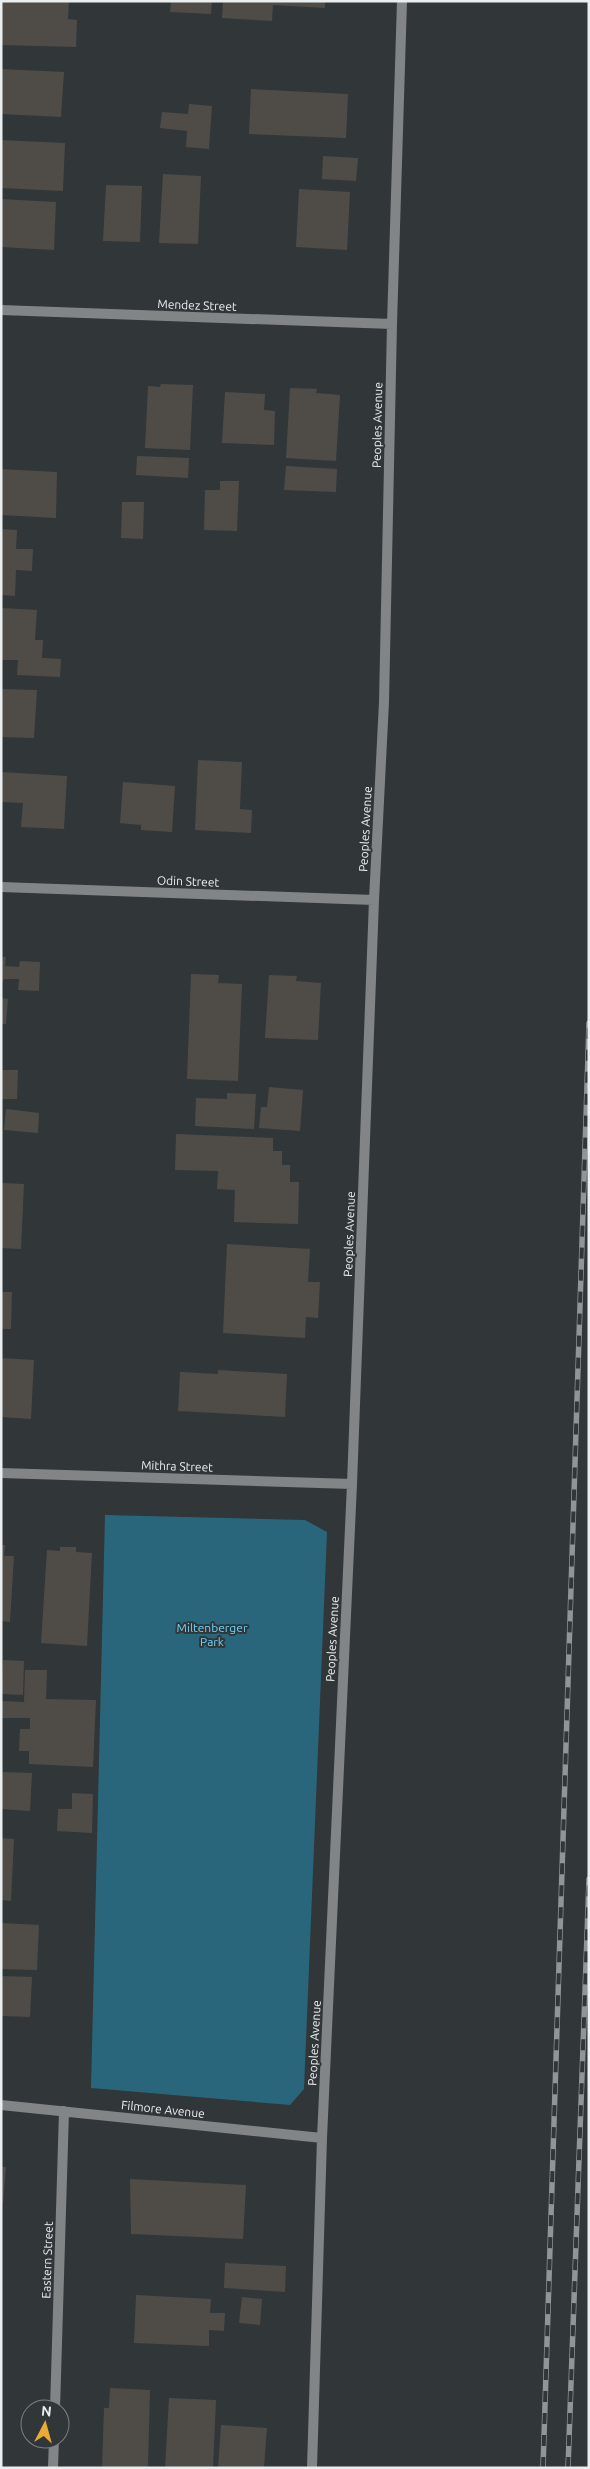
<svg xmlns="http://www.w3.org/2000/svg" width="590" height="2469" font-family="Ubuntu,sans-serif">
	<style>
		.green { fill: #29667b }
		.building { fill: #4f4c48 }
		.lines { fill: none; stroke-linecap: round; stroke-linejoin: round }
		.street { stroke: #828586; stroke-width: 10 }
		.rail-casing { stroke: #909596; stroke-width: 5.5 }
		.rail { stroke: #313639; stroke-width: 4; stroke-dasharray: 11; stroke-linecap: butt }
		.labels { text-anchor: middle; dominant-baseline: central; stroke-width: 4; stroke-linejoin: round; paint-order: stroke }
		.street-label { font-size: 12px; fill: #eaeeef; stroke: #313639 }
		.park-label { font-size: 12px; fill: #6dd6fc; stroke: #313639 }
	</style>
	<rect width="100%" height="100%" fill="#313639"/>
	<path class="green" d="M105 1515 305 1520 327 1532 304 2089 290 2105 91 2088Z"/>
	<path class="building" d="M1 1H69L68 19 77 20 76 47 1 45Z
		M171 1H212L211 14 170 12Z
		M223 1H325V8L273 5 272 21 222 18Z
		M1 69 64 72 61 117 1 114Z
		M251 89 348 94 346 138 249 134Z
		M189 104 212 106 209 149 186 147 187 131 160 128 162 112 188 114Z
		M1 140 65 143 63 191 1 188Z
		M323 156 358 158 356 181 322 179Z
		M163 174 201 176 198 244 159 243Z
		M106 185 142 186 140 242 103 241Z
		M299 189 350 192 347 250 296 247Z
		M1 199 56 202 54 250 1 247Z
		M161 384 193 385 190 450 145 448 148 386 160 387Z
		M290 388 317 389 316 393 340 395 336 461 286 458Z
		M225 392 265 394 264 410 275 411 274 445 222 443Z
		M137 456 189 458 188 478 136 475Z
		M286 466 337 469 336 492 284 490Z
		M1 469 57 472 56 518 1 515Z
		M220 481H239L237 531 204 530 205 490H220Z
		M122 502H144L143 539 121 538Z
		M1 529 17 530 16 549H33L32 571 16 570 15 596 1 595Z
		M1 608 37 610 35 640H43L42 658 61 659 60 677 17 675 18 660H1Z
		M1 689 37 690 34 738 1 737Z
		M198 760 242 762 240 809 252 810 251 833 195 830Z
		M1 772 67 776 64 829 21 827 23 803 1 802Z
		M123 782 175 786 172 832 141 830V825L120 823Z
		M1 957H6L5 966 19 967 20 961 40 962 39 991 18 990 19 979H4L1 984Z
		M191 974 219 975 218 983 242 984 238 1081 187 1079Z
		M269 975 297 976 296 981 321 983 318 1040 265 1038Z
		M1 998 8 999 6 1024H1Z
		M1 1070H18L17 1099H1Z
		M269 1087 303 1090 300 1131 259 1128 261 1107H267Z
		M227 1093 256 1094 254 1129 195 1126 196 1098 227 1099Z
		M6 1109 39 1113 38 1133 4 1130Z
		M176 1134 273 1138V1151H282V1165H290V1182H299L298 1224 234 1222 235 1190 217 1189 218 1171 175 1170Z
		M1 1183 24 1184 21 1249 1 1248Z
		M227 1244 310 1249 308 1282H320L318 1318 306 1317 305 1338 223 1333Z
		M1 1292H12L11 1329H1Z
		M1 1358 34 1360 31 1419 1 1417Z
		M218 1370 287 1374 285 1417 178 1411 180 1372 218 1374Z
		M1 1545H5L4 1556H14L10 1622 1 1621Z
		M60 1547H76V1552L92 1553 87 1646 41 1643 47 1550 60 1551Z
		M3 1660 24 1661 23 1695 1 1694Z
		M25 1670H47L46 1699 96 1700 93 1767 29 1764V1751H19L20 1729H30V1718H1V1701L24 1702Z
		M1 1772 32 1773 30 1811 1 1809Z
		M72 1793 93 1794 92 1833 57 1831 58 1809H72Z
		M1 1838 14 1839 11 1901 1 1900Z
		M1 1923 39 1925 37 1970 1 1969Z
		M1 1976 32 1977 30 2017 1 2016Z
		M1 2167H6L3 2203H1Z
		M130 2179 246 2185 243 2239 131 2234Z
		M225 2263 286 2266 285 2292 224 2288Z
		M136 2295 211 2299 210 2313H225L224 2331 209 2330V2346L134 2343Z
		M242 2297 262 2299 260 2325 239 2323Z
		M110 2388 150 2390 148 2468H102L104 2408H109Z
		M169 2398 216 2400 213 2468H165Z
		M221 2425 267 2428 264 2468H218Z"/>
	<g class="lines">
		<path class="street" d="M1 310 392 324
			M1 887 374 900
			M1 1473 352 1484
			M1 2105 322 2138
			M55 2409 64 2111
			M53 2468 54 2439
			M312 2468 322 2138 352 1484 374 900 384 702 392 324 402 1"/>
		<defs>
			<path id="rail" d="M543 2468 589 1023
				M568 2468 589 1879"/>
		</defs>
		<use href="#rail" class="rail-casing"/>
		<use href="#rail" class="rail"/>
	</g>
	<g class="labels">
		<g class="street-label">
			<text transform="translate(197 305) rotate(2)">Mendez Street</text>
			<text transform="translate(377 425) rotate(-89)">Peoples Avenue</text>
			<text transform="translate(365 829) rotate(-87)">Peoples Avenue</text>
			<text transform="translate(188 881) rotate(2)">Odin Street</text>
			<text transform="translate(349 1234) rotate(-88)">Peoples Avenue</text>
			<text transform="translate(177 1466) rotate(2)">Mithra Street</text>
			<text transform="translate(332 1639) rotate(-87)">Peoples Avenue</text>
			<text transform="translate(314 2043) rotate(-87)">Peoples Avenue</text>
			<text transform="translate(163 2109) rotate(6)">Filmore Avenue</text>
			<text transform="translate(47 2260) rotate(-88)">Eastern Street</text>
		</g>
		<g class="park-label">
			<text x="212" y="1627">Miltenberger<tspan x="212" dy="14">Park</tspan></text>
		</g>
	</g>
	<rect width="590" height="2469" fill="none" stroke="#eaeeef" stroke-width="5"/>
	<g transform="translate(45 2424) rotate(6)"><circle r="24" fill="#313639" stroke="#7b8082"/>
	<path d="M0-4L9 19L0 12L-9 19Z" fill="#e8ab37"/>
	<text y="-8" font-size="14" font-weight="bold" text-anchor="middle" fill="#eaeeef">N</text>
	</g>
</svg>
